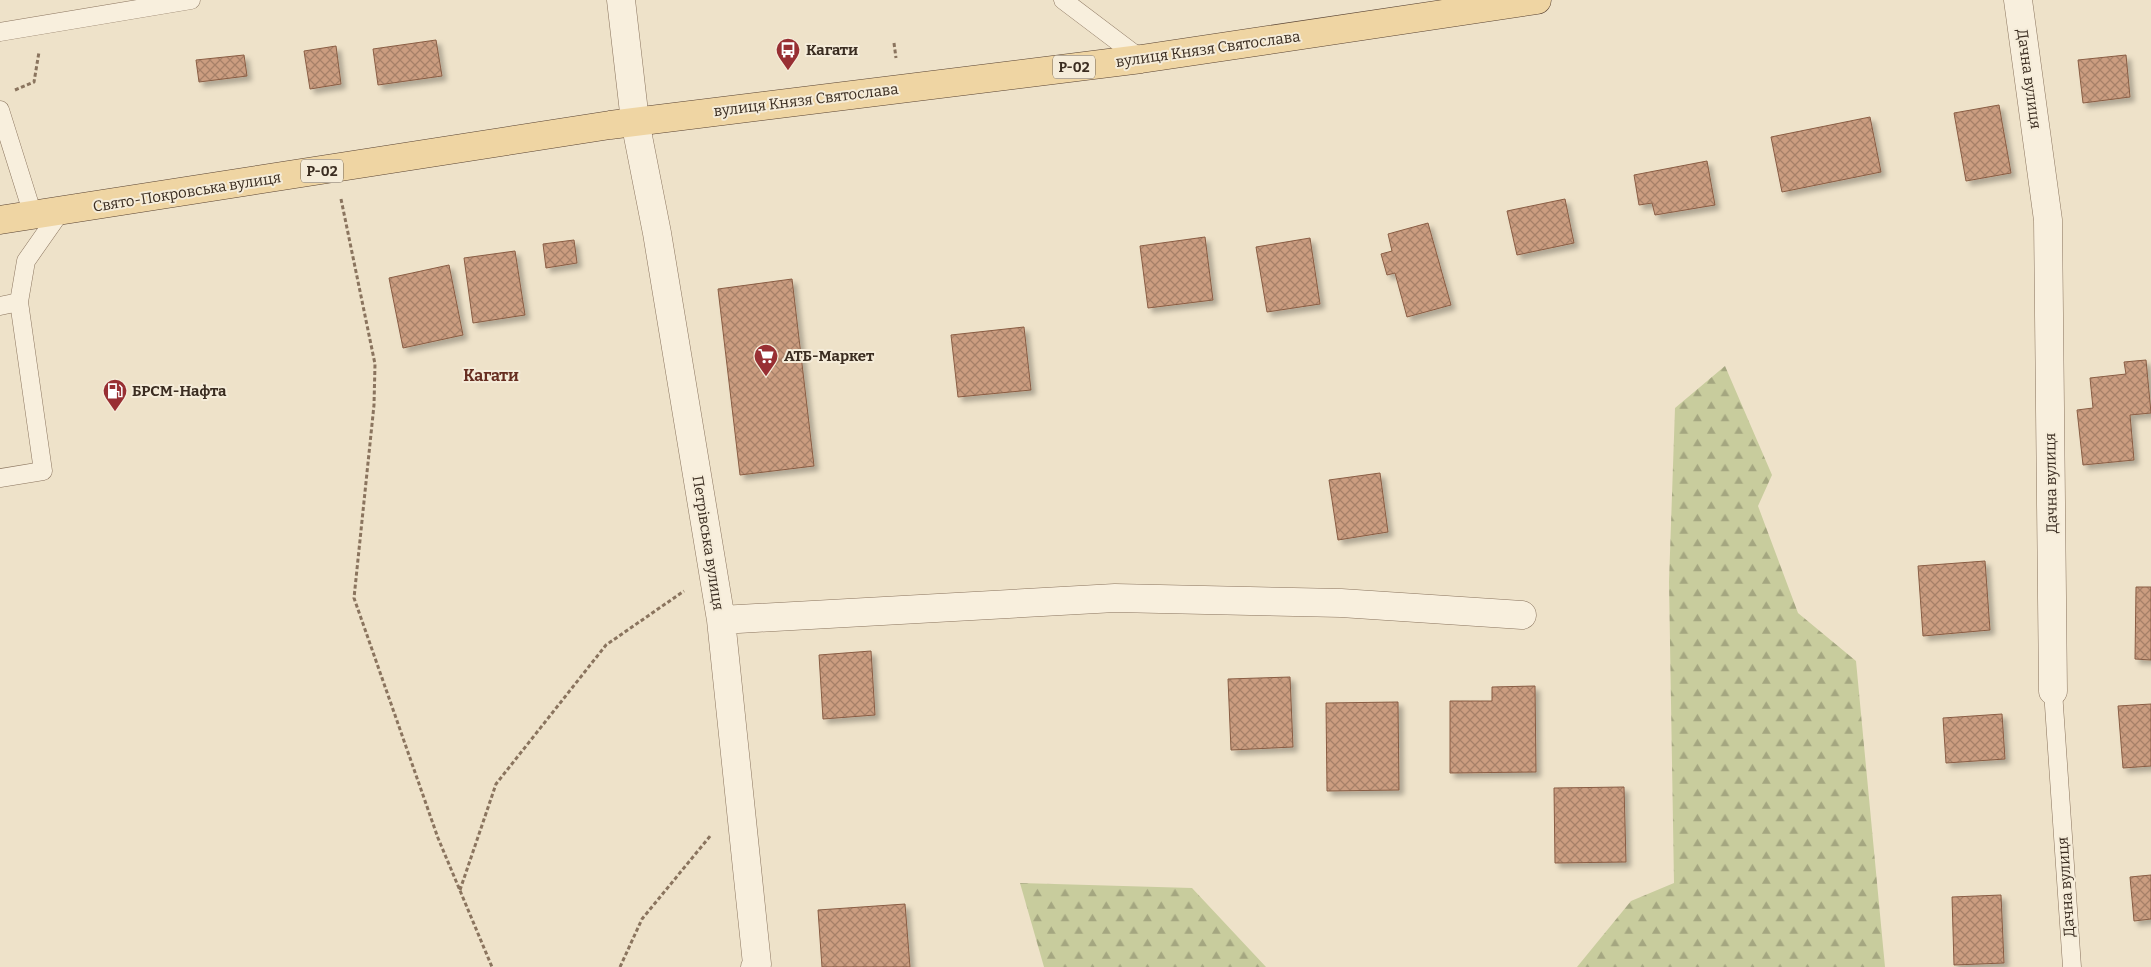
<svg xmlns="http://www.w3.org/2000/svg" width="2151" height="967" font-family="Bitter,serif">
	<style>
		.forest { fill: url(#forest-firs) }
		.building { fill: url(#building-cross-hatch); stroke: #895d44; filter: url(#shadow) }
		.lines { fill: none; stroke-linecap: round; stroke-linejoin: round }
		.service-casing { stroke: #8a745e; stroke-width: 19 }
		.minor-casing { stroke: #8a745e; stroke-width: 29 }
		.primary-casing { stroke: #584232; stroke-width: 29 }
		.path { stroke: #8a745e; stroke-width: 3; stroke-dasharray: 4 2.5; stroke-linecap: butt }
		.service { stroke: #f8efdd; stroke-width: 18 }
		.minor { stroke: #f8efdd; stroke-width: 28 }
		.primary { stroke: #efd5a3; stroke-width: 28 }
		.labels { text-anchor: middle; dominant-baseline: central; stroke-width: 4; stroke-linejoin: round; paint-order: stroke }
		.shield { fill: #f5ecd9; stroke: #736658; stroke-width: 1 }
		.shield-label { font-size: 14px; font-weight: bold; fill: #3b2d21 }
		.street-label { font-size: 15px; fill: #3b2d21; stroke: #f5ecd9 }
		.poi-label { font-size: 15px; font-weight: bold; fill: #3b2d21; stroke: #f5ecd9; text-anchor: start }
		.neighbourhood-label { font-size: 16px; font-weight: bold; fill: #672e21; stroke: #f5ecd9 }
	</style>
	<defs>
		<pattern id="forest-firs" width="22" height="20" patternUnits="userSpaceOnUse" patternTransform="scale(1.25)"><rect width="22" height="20" fill="#c8cc9d"/><path d="M5 1l3.5 6h-7zM16 11l3.5 6h-7z" fill="#a4a680"/></pattern>
		<pattern id="building-cross-hatch" width="8" height="8" patternUnits="userSpaceOnUse" patternTransform="scale(1.25)"><rect width="8" height="8" fill="#cb9d80"/><path d="M0 0l8 8M0 8l8-8" fill="none" stroke="#a68068"/></pattern>
		<filter id="shadow"><feDropShadow dx="4.5" dy="4.5" stdDeviation="2.5" flood-color="#0004"/></filter>
	</defs>
	<rect width="100%" height="100%" fill="#eee2c9"/>
	<path class="forest" d="M1725 366 1772 475 1758 506 1798 613 1856 661 1885 967H1577L1631 901 1674 883 1669 582 1675 408Z
		M1020 883 1192 888 1266 967H1044Z"/>
	<path class="building" d="M436 40 442 76 378 85 373 49Z
		M336 46 341 84 310 89 304 51Z
		M244 55 247 76 199 82 196 60Z
		M2126 55 2130 97 2083 103 2078 60Z
		M1999 105 2011 173 1966 181 1954 113Z
		M1870 117 1881 172 1782 192 1771 137Z
		M1707 161 1715 205 1655 215 1652 203 1639 205 1634 175Z
		M1565 199 1574 243 1517 255 1507 211Z
		M1428 223 1451 305 1407 317 1395 273 1387 275 1381 254 1392 251 1388 234Z
		M1205 237 1213 300 1148 308 1140 246Z
		M1310 238 1320 304 1267 312 1256 247Z
		M574 240 577 263 546 268 543 244Z
		M515 251 525 315 473 323 464 258Z
		M449 265 463 335 403 348 389 278Z
		M792 279 814 466 740 475 718 289Z
		M1024 327 1031 390 958 397 951 335Z
		M2146 360 2151 413 2130 415 2134 460 2083 465 2077 410 2093 408 2090 378 2126 374 2124 362Z
		M1380 473 1388 532 1338 540 1329 480Z
		M1985 561 1990 630 1923 636 1918 566Z
		M2136 587H2151V660L2135 659Z
		M871 651 875 715 823 719 819 655Z
		M1290 677 1293 747 1231 750 1228 679Z
		M1535 686 1536 772 1450 773V701H1492V687Z
		M1398 702 1399 790 1327 791 1326 703Z
		M2151 704V766L2123 768 2118 706Z
		M2002 714 2005 759 1946 763 1943 718Z
		M1624 787 1626 862 1555 863 1554 788Z
		M2151 875V919L2134 921 2130 877Z
		M2001 895 2004 963 1954 965 1952 897Z
		M905 904 910 967H822L818 910Z"/>
	<g class="lines">
		<defs>
			<path id="service" d="M1063 0 1141 59
				M0 32 191 0
				M0 110 33 215
				M0 306 19 302
				M0 478 43 471 19 302 26 261 61 211
				M2053 691 2072 967"/>
			<path id="minor" d="M621 0 635 121 657 233 721 620 757 964 755 967
				M2018 0 2048 220 2053 691
				M721 620 1115 598 1341 603 1522 615"/>
			<path id="primary" d="M0 220 610 125 1141 59 1537 0"/>
		</defs>
		<use href="#service" class="service-casing"/>
		<use href="#minor" class="minor-casing"/>
		<use href="#primary" class="primary-casing"/>
		<path class="path" d="M894 43 896 58
			M15 90 34 82 39 52
			M341 199 375 364 374 405 354 598 438 838 492 967
			M460 890 496 784 606 645 684 591
			M620 967 642 919 711 835"/>
		<use href="#service" class="service"/>
		<use href="#minor" class="minor"/>
		<use href="#primary" class="primary"/>
	</g>
	<defs>
		<symbol id="bus-pin" viewBox="-11 -11 22 30"><path d="M0 17L-7.5 6A9.5 9.5 0 1 1 7.5 6Z" fill="#982f33" stroke="#f5ecd9"/><path d="M-5-6H5V4H4V6H2V4H-2V6H-4V4H-5ZM-3.5-4V0h7V-4ZM-3.5 1.2v1.5H-2V1.2ZM2 1.2v1.5H3.5V1.2Z" fill="#fff"/></symbol>
		<symbol id="supermarket-pin" viewBox="-11 -11 22 30"><path d="M0 17L-7.5 6A9.5 9.5 0 1 1 7.5 6Z" fill="#982f33" stroke="#f5ecd9"/><path d="M-6-5.5h2.5l.6 2H6L4.5 2H-2.5L-4.4-4H-6ZM-1.5 3.2a1.3 1.3 0 1 0 .1 0ZM3 3.2a1.3 1.3 0 1 0 .1 0Z" fill="#fff"/></symbol>
		<symbol id="fuel-pin" viewBox="-11 -11 22 30"><path d="M0 17L-7.5 6A9.5 9.5 0 1 1 7.5 6Z" fill="#982f33" stroke="#f5ecd9"/><path d="M-5.5-6h7V0h2V4h1.3V-2.5L3-4.5l.8-.8L6-3V5H2.5V1h-1V6h-7ZM-4.2-4.7v3.2H.2V-4.7Z" fill="#fff"/></symbol>
	</defs>
	<g fill-rule="evenodd">
		<use href="#bus-pin" x="774" y="36" width="28" height="38"/>
		<use href="#supermarket-pin" x="752" y="342" width="28" height="38"/>
		<use href="#fuel-pin" x="101" y="377" width="28" height="38"/>
	</g>
	<g class="labels">
		<g class="shield">
			<rect x="1053" y="55.5" width="42" height="23" rx="4"/>
			<rect x="301" y="159.5" width="42" height="23" rx="4"/>
		</g>
		<g class="shield-label">
			<text x="1074" y="67">Р-02</text>
			<text x="322" y="171">Р-02</text>
		</g>
		<g class="street-label">
			<text transform="translate(1208 49) rotate(-8)">вулиця Князя Святослава</text>
			<text transform="translate(2029 79) rotate(82)">Дачна вулиця</text>
			<text transform="translate(806 100) rotate(-7)">вулиця Князя Святослава</text>
			<text transform="translate(187 192) rotate(-9)">Свято-Покровська вулиця</text>
			<text transform="translate(2051 483) rotate(-91)">Дачна вулиця</text>
			<text transform="translate(708 543) rotate(81)">Петрівська вулиця</text>
			<text transform="translate(2066 887) rotate(-94)">Дачна вулиця</text>
		</g>
		<g class="poi-label">
			<text x="806" y="50">Кагати</text>
			<text x="784" y="356">АТБ-Маркет</text>
			<text x="132" y="391">БРСМ-Нафта</text>
		</g>
		<g class="neighbourhood-label">
			<text x="491" y="375">Кагати</text>
		</g>
	</g>
</svg>
